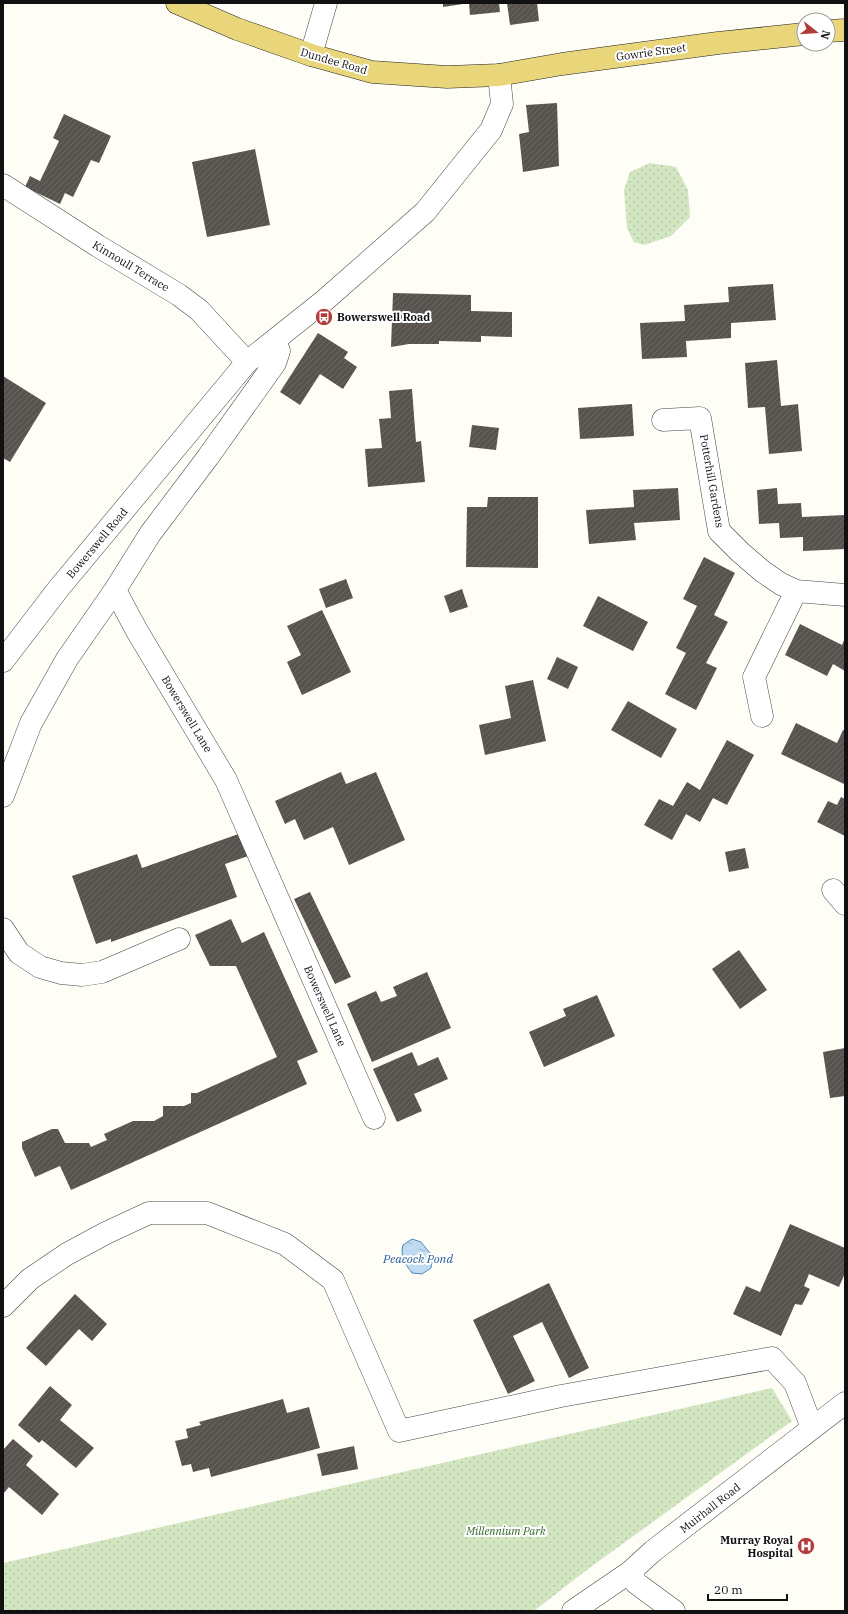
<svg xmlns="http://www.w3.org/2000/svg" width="848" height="1614" font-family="'IBM Plex Serif',serif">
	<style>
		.green { fill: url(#green-dots) }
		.water { fill: url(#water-ripples); stroke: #4f8abe }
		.building { fill: url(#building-hatch) }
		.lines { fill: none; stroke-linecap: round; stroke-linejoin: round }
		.minor-casing { stroke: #444; stroke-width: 23 }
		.major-casing { stroke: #222; stroke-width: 23 }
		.minor { stroke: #fff; stroke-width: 22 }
		.major { stroke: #e9d67b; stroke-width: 22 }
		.labels { text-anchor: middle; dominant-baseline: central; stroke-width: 4; stroke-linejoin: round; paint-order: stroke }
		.street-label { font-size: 11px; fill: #111; stroke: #fff }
		.poi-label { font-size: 11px; font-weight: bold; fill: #111; stroke: #fff; text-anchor: start }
		.park-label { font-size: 11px; font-style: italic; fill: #306228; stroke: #fff }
		.water-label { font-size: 12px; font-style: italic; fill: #275e95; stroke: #fff }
	</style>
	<defs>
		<pattern id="green-dots" width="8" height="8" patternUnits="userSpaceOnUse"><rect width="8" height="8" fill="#d2e6c2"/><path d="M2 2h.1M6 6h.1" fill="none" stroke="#b3c4a6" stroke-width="1.8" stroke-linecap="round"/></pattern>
		<pattern id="water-ripples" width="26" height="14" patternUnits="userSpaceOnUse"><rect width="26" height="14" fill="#c0daf0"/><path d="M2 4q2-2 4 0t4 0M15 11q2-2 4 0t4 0" fill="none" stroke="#a4bacd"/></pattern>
		<pattern id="building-hatch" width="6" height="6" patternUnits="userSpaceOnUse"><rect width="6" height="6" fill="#58534e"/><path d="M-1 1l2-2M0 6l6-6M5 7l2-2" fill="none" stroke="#6b6763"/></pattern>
	</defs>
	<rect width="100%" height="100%" fill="#fefdf6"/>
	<path class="green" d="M650 163 676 167 688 190 690 217 671 236 644 245 634 242 627 228 624 190 630 172Z
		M772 1388 792 1421 588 1569 534 1611H3V1563Z"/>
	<path class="water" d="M412 1239 421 1242 433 1257 431 1268 422 1274 412 1273C405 1264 400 1256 403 1245Z"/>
	<path class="building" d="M443 3H463V4L443 7Z
		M469 3H499L500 12 470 15Z
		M507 3H537L539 21 510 25Z
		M557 103 559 166 523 172 519 134 529 132 526 105Z
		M64 114 111 136 99 163 91 160 73 197 65 193 60 204 25 187 30 176 40 181 59 141 53 138Z
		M255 149 270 225 207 237 192 162Z
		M773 284 776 320 731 323V338L686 341 687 357 642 359 640 323 685 321 684 305 729 302 728 287Z
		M393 293 471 295V311L512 312V337L481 336V342L439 341V344H409L391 347Z
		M318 333 348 352 344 358 357 367 343 389 320 374 300 405 280 392Z
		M777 360 781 406 798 404 802 451 769 454 765 407 748 408 745 363Z
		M3 376 46 403 10 462 3 458Z
		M412 389 416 442 421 441 425 482 368 487 365 449 382 448 379 419 391 418 389 391Z
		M632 404 634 436 580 439 578 408Z
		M472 425 499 428 496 450 469 447Z
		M678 488 680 520 634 523 636 540 589 544 586 510 634 507 633 490Z
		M777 488 778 504 801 503 802 517 845 515V549L803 551V537L780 538 779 523 759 524 757 490Z
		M488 497H538V568L466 567 467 507H487Z
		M704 557 735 573 714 615 728 622 706 663 717 668 696 710 665 694 686 653 676 648 697 606 683 599Z
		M346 579 353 598 326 608 319 589Z
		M462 589 468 607 450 613 444 596Z
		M598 596 648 622 633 651 583 626Z
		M322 610 351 672 302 695 287 662 301 655 287 626Z
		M800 624 842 645 845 638V671L833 664 827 676 785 655Z
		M557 657 578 667 568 689 547 679Z
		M533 680 546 741 485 755 479 725 511 718 505 686Z
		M628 701 677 729 661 758 611 730Z
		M796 723 837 743 843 730 845 731V781L844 784 781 754Z
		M727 740 754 755 727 805 713 798 700 822 686 814 672 840 644 825 659 799 673 806 687 782 700 790Z
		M341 772 346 784 376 772 405 840 349 865 333 827 304 840 295 819 285 824 275 801Z
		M841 797 845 799V836L817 822 828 801 837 805Z
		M247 831 254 854 225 864 237 897 111 942V939L96 944 72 876 137 854 142 868Z
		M745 848 749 868 729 872 725 852Z
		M310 892 351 977 335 984 294 899Z
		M231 919 242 943 264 932 318 1052 297 1061 307 1084 71 1190 60 1166 35 1177 22 1148V1142L52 1129H58L65 1143H89L91 1147 107 1140 104 1134 133 1121H154L163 1116V1106H184L191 1103V1093H197L277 1057 236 966H210L195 935Z
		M739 950 767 990 740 1009 712 969Z
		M427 972 451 1028 372 1062 347 1004 376 991 381 1002 397 996 393 987Z
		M597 995 615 1036 544 1067 529 1032 566 1016 563 1009Z
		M845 1048V1096L830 1098 823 1052Z
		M412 1052 418 1066 438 1057 448 1079 414 1094 422 1111 397 1122 373 1069Z
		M790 1224 845 1248V1273L839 1287 809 1274 804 1286 810 1289 802 1305 795 1304 781 1336 733 1314 746 1286 760 1292Z
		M549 1283 589 1368 569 1378 542 1322 513 1336 535 1381 508 1394 473 1320Z
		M75 1294 107 1324 92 1341 79 1329 46 1366 26 1348Z
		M50 1386 72 1405 60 1420 94 1448 76 1468 42 1440 39 1443 18 1425Z
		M283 1399 287 1413 309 1407 320 1448 211 1477 209 1468 193 1472 191 1464 182 1466 175 1441 188 1438 186 1429 201 1425 199 1422Z
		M13 1439 33 1456 26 1465 59 1494 42 1515 9 1487 3 1494V1450Z
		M354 1446 358 1469 322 1476 317 1454Z"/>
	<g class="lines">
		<defs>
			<path id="minor" d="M311 55 326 3
				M3 185 98 246 179 295 199 310 247 362
				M663 420 700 418 719 531 740 552 762 571 781 584 796 591 845 595
				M115 590 137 631 226 780 374 1118
				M3 661 59 588 247 362 325 300 425 212 491 130 502 104 499 75
				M762 716 754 677 796 591
				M3 796 31 723 67 659 115 590 150 534 208 457 275 363 279 351 275 340
				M833 890 845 904
				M3 929 19 953 40 967 61 973 82 975 102 972 179 939
				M3 1306 30 1279 67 1254 106 1233 149 1213H207L285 1244 333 1280 399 1431 561 1396 772 1358 795 1383 812 1428
				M630 1572 636 1583 674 1611
				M573 1611 630 1572 653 1551 845 1403"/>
			<path id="major" d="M177 3 237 29 311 55 372 72 447 77 499 75 562 64 718 43 804 34
				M828 31 845 30"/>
		</defs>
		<use href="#minor" class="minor-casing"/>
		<use href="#major" class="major-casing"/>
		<use href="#minor" class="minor"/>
		<use href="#major" class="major"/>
	</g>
	<defs>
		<symbol id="bus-disc" viewBox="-11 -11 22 22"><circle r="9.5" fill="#b13b38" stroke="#fff"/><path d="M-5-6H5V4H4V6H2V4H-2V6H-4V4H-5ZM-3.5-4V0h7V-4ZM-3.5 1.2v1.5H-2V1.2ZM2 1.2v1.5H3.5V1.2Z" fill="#fff"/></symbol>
		<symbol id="hospital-disc" viewBox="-11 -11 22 22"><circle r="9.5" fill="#b13b38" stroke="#fff"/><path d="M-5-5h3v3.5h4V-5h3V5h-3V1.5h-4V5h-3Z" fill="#fff"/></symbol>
	</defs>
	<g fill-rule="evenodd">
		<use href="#bus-disc" x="314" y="307" width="20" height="20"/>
		<use href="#hospital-disc" x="796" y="1536" width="20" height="20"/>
	</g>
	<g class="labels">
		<g class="street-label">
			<text transform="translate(651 52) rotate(-8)">Gowrie Street</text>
			<text transform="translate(334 61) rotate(16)">Dundee Road</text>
			<text transform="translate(131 266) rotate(31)">Kinnoull Terrace</text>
			<text transform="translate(712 481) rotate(80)">Potterhill Gardens</text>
			<text transform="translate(97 543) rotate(-50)">Bowerswell Road</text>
			<text transform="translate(187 714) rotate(59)">Bowerswell Lane</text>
			<text transform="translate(325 1006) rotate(66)">Bowerswell Lane</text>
			<text transform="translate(710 1508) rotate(-38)">Muirhall Road</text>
		</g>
		<g class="poi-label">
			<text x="337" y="317">Bowerswell Road</text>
			<text x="793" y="1540" text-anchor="end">Murray Royal<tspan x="793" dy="13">Hospital</tspan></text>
		</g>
		<g class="park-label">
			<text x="506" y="1531">Millennium Park</text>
		</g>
		<g class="water-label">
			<text x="418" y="1258">Peacock Pond</text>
		</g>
	</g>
	<rect width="848" height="1614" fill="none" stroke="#111111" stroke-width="8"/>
	<g transform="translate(816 32) rotate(107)"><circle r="19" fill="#ffffff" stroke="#a0a0a0"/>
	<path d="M0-3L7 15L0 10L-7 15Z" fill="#b13b38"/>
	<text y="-6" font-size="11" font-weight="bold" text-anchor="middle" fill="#111111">N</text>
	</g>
	<path d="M708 1594v6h79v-6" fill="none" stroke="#111111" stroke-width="2"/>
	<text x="714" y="1594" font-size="12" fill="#111111" stroke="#ffffff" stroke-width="3" paint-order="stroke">20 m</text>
</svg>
